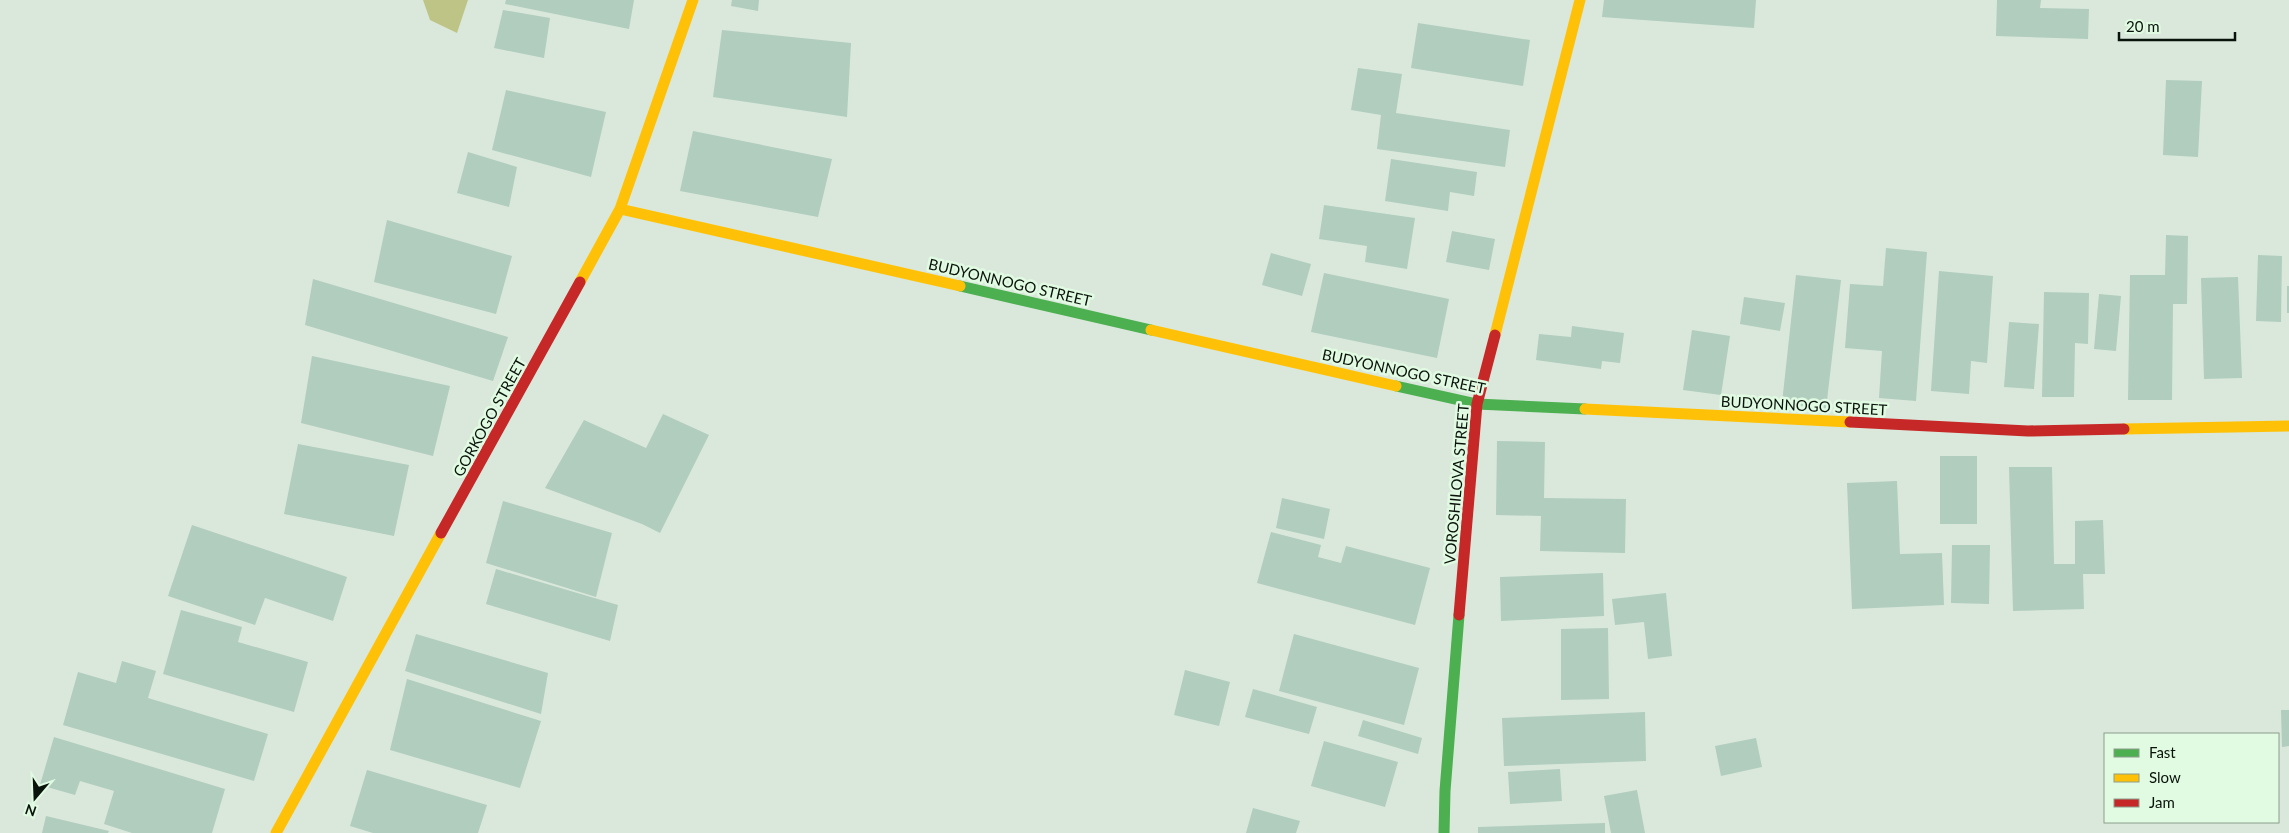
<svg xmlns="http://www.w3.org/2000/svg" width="2289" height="833" font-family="Lato,sans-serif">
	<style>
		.forest { fill: #bec485 }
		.building { fill: #b0cdbe }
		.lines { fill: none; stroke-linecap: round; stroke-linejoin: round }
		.fast { stroke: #4caf50; stroke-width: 11 }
		.slow { stroke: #ffc107; stroke-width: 11 }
		.jam { stroke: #c62828; stroke-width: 11 }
		.labels { text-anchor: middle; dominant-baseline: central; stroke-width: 5; stroke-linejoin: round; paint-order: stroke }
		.street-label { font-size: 15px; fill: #0a130b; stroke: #e1fbe2 }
	</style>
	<rect width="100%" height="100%" fill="#dae8db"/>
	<path class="forest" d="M423 0H468L457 33 430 20Z"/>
	<path class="building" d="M506 0H634L629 29 505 4Z
		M732 0H759L758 11 731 6Z
		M1604 0H1756L1754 28 1602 17Z
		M1997 0H2041L2040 8 2089 9 2088 39 1996 36Z
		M503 10 550 18 544 58 494 48Z
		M1418 23 1530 40 1523 86 1411 68Z
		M722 30 851 43 847 117 713 97Z
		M1358 68 1402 74 1396 113 1510 130 1505 167 1377 149 1381 115 1351 110Z
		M2166 80 2202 81 2198 157 2163 155Z
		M506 90 606 112 591 177 492 150Z
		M693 131 832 159 818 217 680 191Z
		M468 152 517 167 509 207 457 193Z
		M1391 159 1477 172 1474 196 1450 192 1448 211 1385 201Z
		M1324 205 1415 218 1407 269 1365 262 1367 246 1319 239Z
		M387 220 512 256 496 314 374 282Z
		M1452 231 1495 239 1489 270 1446 262Z
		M2166 235 2188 236 2187 304H2173L2172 400H2128L2130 275H2165Z
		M1886 248 1927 252 1916 401 1879 398 1882 351 1845 348 1850 284 1883 286Z
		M1271 253 1311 264 1302 296 1262 285Z
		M2258 255 2282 256 2281 322 2256 321Z
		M1939 271 1993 276 1987 363 1971 361 1969 394 1931 391Z
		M1324 273 1449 299 1437 358 1311 332Z
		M1796 275 1841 280 1826 409 1782 403Z
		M2238 277 2242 378 2204 379 2201 278Z
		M313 279 508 337 493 381 305 325Z
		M2287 286H2289V313H2287Z
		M2044 292 2089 293 2088 344 2075 343 2074 397H2042Z
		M2099 294 2121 296 2116 351 2094 349Z
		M1744 297 1785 303 1780 331 1740 324Z
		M2009 322 2039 324 2034 389 2004 387Z
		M1572 326 1624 333 1620 363 1602 361 1601 369 1536 360 1539 334 1571 337Z
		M1692 330 1730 336 1721 395 1683 390Z
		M312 356 450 386 433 456 301 423Z
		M663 414 709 435 660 533 642 524 545 488 584 420 646 448Z
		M1497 441 1545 442 1544 498 1626 499 1625 553 1540 551 1541 516 1496 515Z
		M298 444 409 465 394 536 284 514Z
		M1940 456H1977V524H1940Z
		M2009 467H2052L2054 564H2075V521L2103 520 2105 574H2083L2084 609 2013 611Z
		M1897 481 1900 554 1942 553 1944 605 1852 609 1847 483Z
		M1282 498 1330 509 1324 539 1276 528Z
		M503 501 612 533 596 597 486 563Z
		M192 525 347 577 333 621 265 598 255 625 168 596Z
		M1271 532 1321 545 1318 557 1341 563 1346 546 1430 568 1415 625 1257 583Z
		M1952 545H1990L1989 604 1951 603Z
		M496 569 618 605 610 641 486 604Z
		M1603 573 1604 616 1501 621 1500 577Z
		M1666 593 1672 656 1648 659 1644 622 1615 625 1612 599Z
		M181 610 242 627 238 642 308 662 294 712 163 674Z
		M1608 628 1609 699 1561 700V629Z
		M416 634 548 673 541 714 405 671Z
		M1294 634 1419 668 1404 725 1279 691Z
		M122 661 156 671 148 698 268 734 254 781 63 725 78 672 116 683Z
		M1185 670 1230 682 1219 726 1174 715Z
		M407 679 541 721 520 788 390 750Z
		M1253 689 1317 707 1309 734 1245 717Z
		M2281 710H2289V746L2282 747Z
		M1645 712 1646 761 1504 766 1502 718Z
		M1363 720 1422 738 1418 754 1358 736Z
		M54 737 225 789 212 833H132L104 824 114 791 80 781 75 795 40 785Z
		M1756 738 1762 767 1721 776 1715 746Z
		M1324 741 1398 762 1385 807 1311 786Z
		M1560 769 1562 801 1510 804 1508 772Z
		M367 770 487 805 478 833H373L350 826Z
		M1637 790 1645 833H1611L1604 796Z
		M1253 808 1300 821 1296 833H1246Z
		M46 816 109 831 108 833H42Z
		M1605 823V833H1478V827Z"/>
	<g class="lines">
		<path class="fast" d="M960 286 1151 330
			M1396 386 1477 404 1585 409
			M1444 833 1445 791 1459 615"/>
		<path class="slow" d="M620 209 960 286
			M580 282 620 209 693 0
			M1151 330 1396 386
			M1495 335 1580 0
			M1585 409 1850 422
			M2124 429 2289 426
			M276 833 441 533"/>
		<path class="jam" d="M1850 422 2028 431 2124 429
			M441 533 580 282
			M1459 615 1477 404 1495 335"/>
	</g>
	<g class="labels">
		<g class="street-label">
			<text transform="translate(1010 282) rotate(13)">BUDYONNOGO STREET</text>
			<text transform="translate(1404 371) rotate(12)">BUDYONNOGO STREET</text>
			<text transform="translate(1804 405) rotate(3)">BUDYONNOGO STREET</text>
			<text transform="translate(489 417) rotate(-61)">GORKOGO STREET</text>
			<text transform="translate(1456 484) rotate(-85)">VOROSHILOVA STREET</text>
		</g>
	</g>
	<rect x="2104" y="733" width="175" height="90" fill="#e1fbe2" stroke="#8b9e8c"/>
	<rect x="2114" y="749" width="25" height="8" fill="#4caf50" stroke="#8b9e8c"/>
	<text x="2149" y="758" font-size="15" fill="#0a130b">Fast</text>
	<rect x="2114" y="774" width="25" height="8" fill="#ffc107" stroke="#8b9e8c"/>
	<text x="2149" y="783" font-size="15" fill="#0a130b">Slow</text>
	<rect x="2114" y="799" width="25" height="8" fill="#c62828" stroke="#8b9e8c"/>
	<text x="2149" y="808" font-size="15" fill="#0a130b">Jam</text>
	<g transform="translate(35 798) rotate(199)" stroke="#e1fbe2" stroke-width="4" paint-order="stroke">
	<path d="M0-4L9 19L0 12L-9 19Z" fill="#0a130b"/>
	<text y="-8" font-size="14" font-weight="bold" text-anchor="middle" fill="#0a130b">N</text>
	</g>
	<path d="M2119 32v8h116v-8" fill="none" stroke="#0a130b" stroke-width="2.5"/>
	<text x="2126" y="32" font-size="15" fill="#0a130b" stroke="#e1fbe2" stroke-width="4" paint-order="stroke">20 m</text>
</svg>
